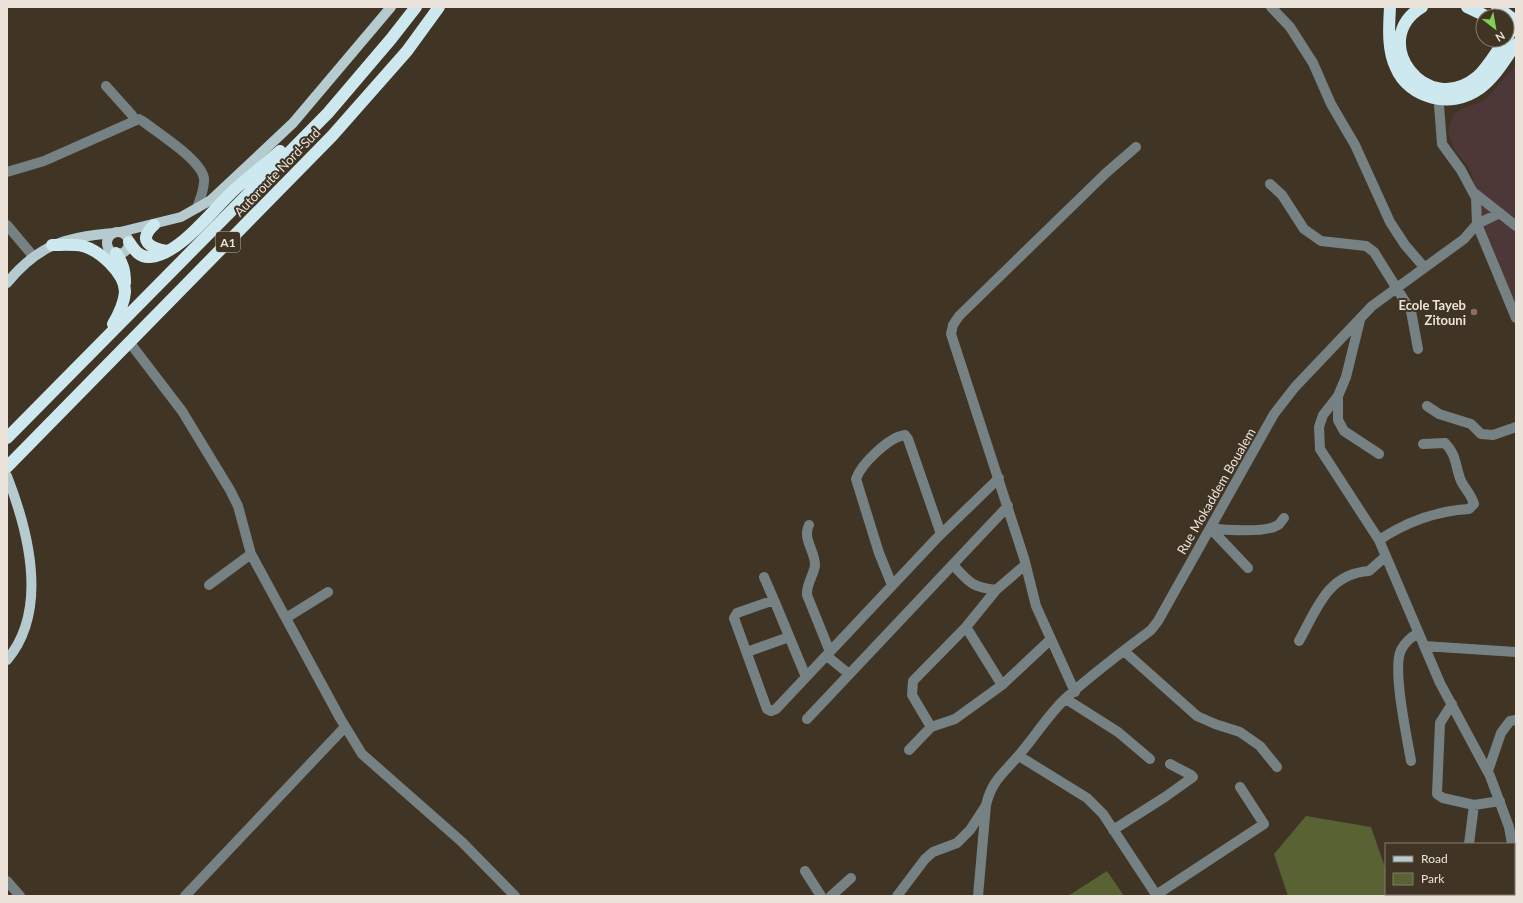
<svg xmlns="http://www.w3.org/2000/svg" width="1523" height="903" font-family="Lato,sans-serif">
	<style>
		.industrial { fill: #4d3837 }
		.green { fill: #596233 }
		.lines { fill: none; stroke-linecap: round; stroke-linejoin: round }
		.minor { stroke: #768183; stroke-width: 10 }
		.major { stroke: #b5cbd0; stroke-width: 10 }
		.highway { stroke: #cde8ee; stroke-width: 12 }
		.highway-bridge { stroke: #cde8ee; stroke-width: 12 }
		.education-dot { fill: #8d6e63; stroke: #403425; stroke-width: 1.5 }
		.labels { text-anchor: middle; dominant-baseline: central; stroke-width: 4; stroke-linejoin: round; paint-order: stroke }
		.shield { fill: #403425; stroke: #b8aea4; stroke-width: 1 }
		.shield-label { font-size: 12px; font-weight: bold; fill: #ebe3da }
		.street-label { font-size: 13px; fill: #ebe3da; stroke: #403425 }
		.poi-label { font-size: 13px; font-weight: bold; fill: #ebe3da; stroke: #403425; text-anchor: end }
	</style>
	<rect width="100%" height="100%" fill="#403425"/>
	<path class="industrial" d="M1516 65V306L1486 231 1473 178 1469 167 1454 149 1448 131 1453 116 1461 109 1484 101Z"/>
	<path class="green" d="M1306 816 1371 827 1386 870V894H1443L1446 896H1288L1274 854Z
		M1107 871 1124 896H1068Z"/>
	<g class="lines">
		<path class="minor" d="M1271 7 1290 27 1313 63 1331 104 1355 145 1390 222 1405 245 1424 267
			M106 86 132 115 134 120
			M7 172 44 161 139 119 144 122C159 134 200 159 204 178 205 188 200 199 197 208
			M1270 184 1282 195 1304 229 1321 241 1366 246 1374 252 1411 311 1418 349
			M1473 192 1516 226
			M1500 213 1477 224 1516 318
			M7 225 33 256
			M1360 320 1346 377 1338 396 1323 415 1319 427 1320 449 1379 540 1440 683 1490 776 1509 827 1512 844
			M130 343 182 411 230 490 238 506 251 554 340 718 362 754 462 842 515 896
			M1338 396V420L1344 431 1379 454
			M1427 406 1439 414 1471 424 1481 434 1493 435 1516 427
			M809 525C802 538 815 551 815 565 814 575 806 584 807 595L830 652
			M1210 528C1224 530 1266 533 1278 525 1280 524 1282 520 1284 518
			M1210 528 1248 568
			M1379 540C1406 522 1437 511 1469 509L1474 504C1471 494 1465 489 1461 481 1455 466 1457 455 1445 443L1423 444
			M953 565C969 582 971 587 996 590
			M764 577 774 600 737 613 734 618 767 709 771 711 776 709 936 539 999 478
			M209 585 251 554
			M892 585 879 553 856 479C861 464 889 437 905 435L908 439 941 534
			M774 600 806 677
			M286 618 328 592
			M966 627 1002 685
			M1299 641C1317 609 1327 574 1369 571L1386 556
			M1424 646 1516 652
			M1124 651 1197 716 1215 724 1240 732 1260 746 1277 767
			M747 652 789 637
			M827 656 849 674
			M1075 692 1036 606 1024 558 951 334 953 325 959 316 1106 173 1136 147
			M1066 699 1118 732 1150 759
			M1452 704 1440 723 1437 794 1443 798 1474 805 1500 801
			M807 719 1008 506
			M931 727 955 719 1002 685 1050 640
			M909 750 931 727 912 695 913 681 966 627 996 590 1025 565
			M1019 756 1087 798 1103 814 1157 896
			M1411 761C1407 737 1392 669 1401 650 1405 642 1411 637 1418 633
			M1488 771 1501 733 1510 721 1516 720
			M1113 830 1165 797 1193 777 1191 775 1170 764
			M1469 844 1474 805
			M1514 852 1516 862
			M805 871 821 896
			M7 881 20 896
			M1156 895 1264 824 1240 787
			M185 896 345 727
			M831 896 851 878
			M897 896 925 859 933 852 957 843 970 830 985 807
			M978 896 986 805C992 780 1003 774 1019 755 1035 737 1047 716 1065 699 1092 674 1122 652 1151 630L1158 621 1274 414 1295 387 1372 306 1464 239 1477 224 1476 198 1461 170 1442 144 1438 92"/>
		<path class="major" d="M120 232 181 217 211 200 293 123 391 7
			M107 243a11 11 0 1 1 22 0a11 11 0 1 1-22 0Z
			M7 283C38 245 65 237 113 233
			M7 476C28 530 49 610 7 660"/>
		<path class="highway" d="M1390 7C1389 27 1387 49 1396 68 1409 99 1452 109 1479 89 1495 78 1505 59 1516 44
			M1422 7C1367 40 1426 119 1477 77 1488 67 1496 52 1505 40
			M1467 7 1486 16
			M1497 7 1516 21
			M154 225C137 241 150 248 167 251
			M129 242C134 250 140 258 150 257 180 255 214 208 235 189 250 176 265 164 280 151
			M52 245C62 245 73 244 83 246 100 251 125 273 125 292 124 304 119 314 113 324
			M116 253C123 264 125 270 125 283
			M7 438 328 113 391 39 416 7
			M7 467 332 136 407 51 439 7"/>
		<path class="highway-bridge" d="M1507 37 1516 25"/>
	</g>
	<circle class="education-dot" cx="1474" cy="312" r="4"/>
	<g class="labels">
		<rect class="shield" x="216" y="232" width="24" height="20" rx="3"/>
		<g class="shield-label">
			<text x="228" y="242">A1</text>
		</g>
		<g class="street-label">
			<text transform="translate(277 172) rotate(-46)">Autoroute Nord-Sud</text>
			<text transform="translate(1216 491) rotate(-60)">Rue Mokaddem Boualem</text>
		</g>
		<g class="poi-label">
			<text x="1466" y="305">Ecole Tayeb<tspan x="1466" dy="15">Zitouni</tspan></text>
		</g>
	</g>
	<rect width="1523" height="903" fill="none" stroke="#ebe3da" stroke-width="16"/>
	<rect x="1385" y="843" width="130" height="52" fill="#403425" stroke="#847a6d"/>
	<rect x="1393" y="856" width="20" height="6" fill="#b5cbd0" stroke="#847a6d"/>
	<text x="1421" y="863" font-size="12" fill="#ebe3da">Road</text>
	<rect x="1393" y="873" width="20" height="12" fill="#596233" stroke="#847a6d"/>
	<text x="1421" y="883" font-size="12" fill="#ebe3da">Park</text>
	<g transform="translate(1495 28) rotate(149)"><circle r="19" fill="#403425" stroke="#847a6d"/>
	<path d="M0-3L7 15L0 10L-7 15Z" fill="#80d051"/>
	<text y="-6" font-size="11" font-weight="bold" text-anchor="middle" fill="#ebe3da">N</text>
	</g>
</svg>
